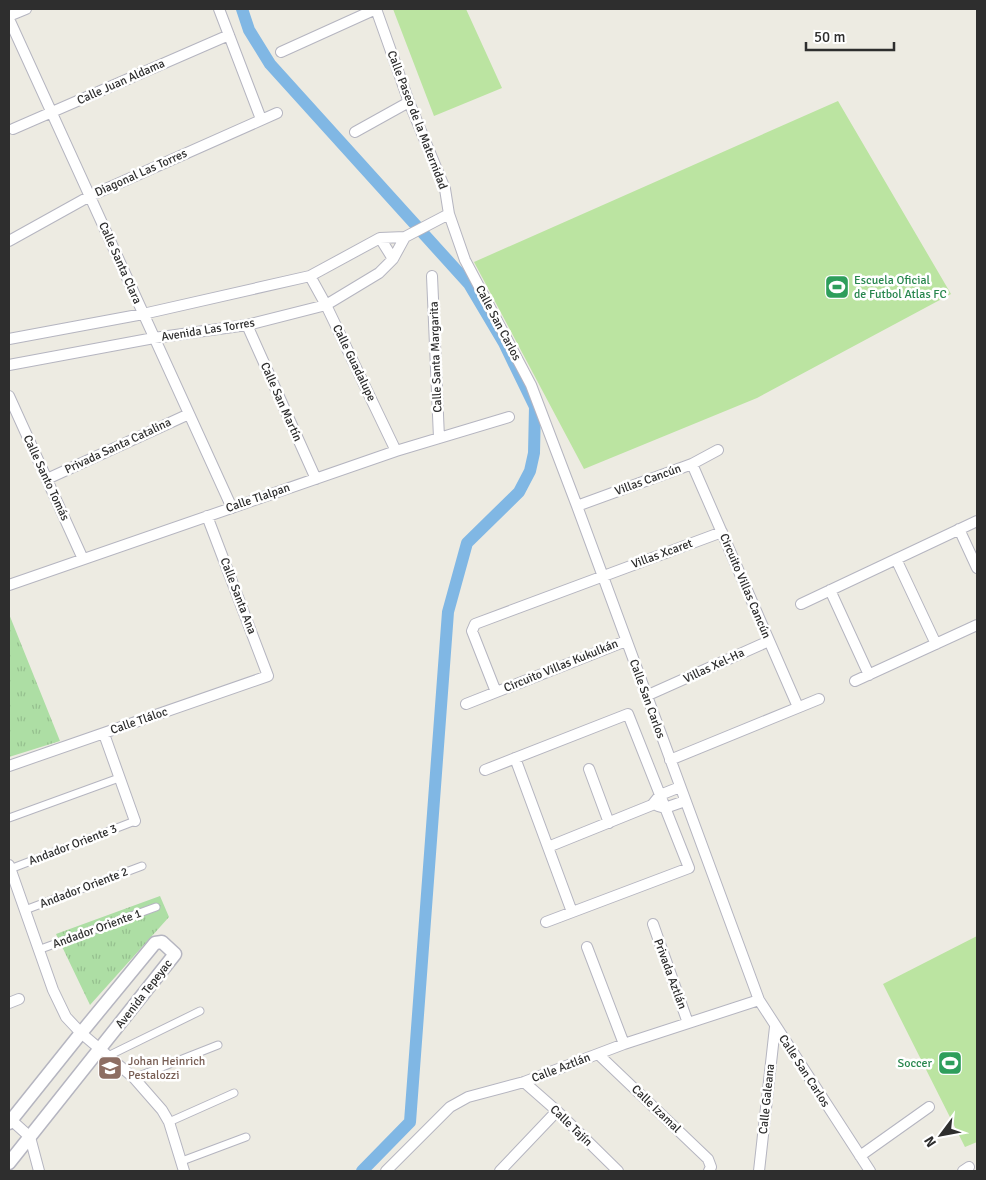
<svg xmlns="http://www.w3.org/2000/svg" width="986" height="1180" font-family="Signika,sans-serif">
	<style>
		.grass { fill: url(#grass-tufts) }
		.pitch { fill: #bbe4a1 }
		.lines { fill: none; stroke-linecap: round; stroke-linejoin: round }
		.canal { stroke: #80b7e4; stroke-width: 12 }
		.pedestrian-casing { stroke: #b5b5c0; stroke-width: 9 }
		.minor-casing { stroke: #b5b5c0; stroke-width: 12 }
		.tertiary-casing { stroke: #b5b5c0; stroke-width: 15 }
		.pedestrian { stroke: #fff; stroke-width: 7 }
		.minor { stroke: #fff; stroke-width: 10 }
		.tertiary { stroke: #fff; stroke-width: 12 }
		.labels { text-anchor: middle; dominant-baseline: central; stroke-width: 5; stroke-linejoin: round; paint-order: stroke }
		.street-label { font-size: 12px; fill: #2e2e2e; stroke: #fff }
		.leisure-label { font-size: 12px; fill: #27864d; stroke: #fff; text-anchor: start }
		.education-label { font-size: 12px; fill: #785e54; stroke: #fff; text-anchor: start }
	</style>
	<defs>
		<pattern id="grass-tufts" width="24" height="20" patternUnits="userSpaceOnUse" patternTransform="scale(1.25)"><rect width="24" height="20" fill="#addea4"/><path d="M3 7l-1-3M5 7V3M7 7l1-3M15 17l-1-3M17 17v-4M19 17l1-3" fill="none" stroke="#95bf8e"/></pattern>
	</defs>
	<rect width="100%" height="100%" fill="#edebe2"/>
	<path class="grass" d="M9 614 60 741 9 757Z
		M160 896 169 917 90 1005 56 934Z"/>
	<path class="pitch" d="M393 9H466L502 88 434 116Z
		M838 101 951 294 757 398 584 469 474 262Z
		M977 936V1142L965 1147 883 984Z"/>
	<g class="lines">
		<path class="canal" d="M242 9 249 30 270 64 469 284 504 343 535 407 534 453 530 471 519 492 467 543 448 612 410 1122 362 1171"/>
		<defs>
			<path id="pedestrian" d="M9 818 119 778
				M10 869 135 821
				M25 910 142 866
				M38 950 156 907
				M108 1056 200 1011
				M134 1078 218 1045
				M169 1122 234 1093
				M182 1161 246 1137"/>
			<path id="minor" d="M219 9 261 119
				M9 16 26 9
				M9 19 232 508
				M281 52 376 9
				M13 129 229 35
				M355 132 409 102
				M449 214 465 260 531 385 577 506 759 1000 870 1171
				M380 238 393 259
				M9 241 90 196 277 113
				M310 276 326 305 396 451
				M432 276 439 438
				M247 325 316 479
				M9 339 143 314 310 276 380 238 405 237 449 214 445 189 409 102 376 9
				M9 365 154 338 247 325 326 305 379 273 393 259 405 237
				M9 396 83 559
				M692 464 798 707
				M47 479 189 414
				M577 506 692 464 718 450
				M959 529 977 568
				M896 559 936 644
				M9 585 396 451 509 417
				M830 590 869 675
				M801 604 977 521
				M855 681 977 625
				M496 692 472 631 475 624 722 532
				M646 696 769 641
				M466 704 626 641
				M104 734 135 821
				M515 758 572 912
				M670 760 819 699
				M9 766 268 676 207 516
				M589 769 609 823
				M485 770 628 714 689 868 546 922
				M658 806 665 808 685 801
				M548 847 652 805 660 795 680 787
				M9 865 53 990 66 1017 81 1033 134 1078 162 1110 169 1122 184 1171
				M653 924 688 1023
				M587 947 624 1044
				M9 1003 19 999
				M598 1054 708 1159 711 1167 709 1171
				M524 1082 557 1111 618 1171
				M9 1118 30 1137 39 1171
				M860 1156 929 1107
				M386 1171 450 1107 468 1097 524 1082 624 1044 759 1000
				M500 1171 557 1111
				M759 1171 775 1027
				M963 1171 969 1167"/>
			<path id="tertiary" d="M9 1123 81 1033 155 943 162 942 175 954 9 1163"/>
		</defs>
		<use href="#pedestrian" class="pedestrian-casing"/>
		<use href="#minor" class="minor-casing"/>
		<use href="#tertiary" class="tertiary-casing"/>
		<use href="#pedestrian" class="pedestrian"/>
		<use href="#minor" class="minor"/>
		<use href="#tertiary" class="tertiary"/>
	</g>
	<defs>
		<symbol id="stadium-square" viewBox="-11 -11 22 22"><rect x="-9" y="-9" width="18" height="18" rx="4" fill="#2e9e5b" stroke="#fff"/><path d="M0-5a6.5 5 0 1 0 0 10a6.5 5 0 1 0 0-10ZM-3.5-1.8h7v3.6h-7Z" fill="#fff"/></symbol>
		<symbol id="school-square" viewBox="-11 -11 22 22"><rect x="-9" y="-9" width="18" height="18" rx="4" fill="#8d6e63" stroke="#fff"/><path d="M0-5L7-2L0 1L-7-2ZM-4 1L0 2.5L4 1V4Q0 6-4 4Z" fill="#fff"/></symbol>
	</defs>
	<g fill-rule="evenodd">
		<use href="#stadium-square" x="823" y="273" width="28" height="28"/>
		<use href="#stadium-square" x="936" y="1049" width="28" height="28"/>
		<use href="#school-square" x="96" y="1054" width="28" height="28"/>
	</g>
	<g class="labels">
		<g class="street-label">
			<text transform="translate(121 82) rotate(-24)">Calle Juan Aldama</text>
			<text transform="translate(417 120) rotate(69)">Calle Paseo de la Maternidad</text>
			<text transform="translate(141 173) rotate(-24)">Diagonal Las Torres</text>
			<text transform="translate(120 263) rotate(66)">Calle Santa Clara</text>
			<text transform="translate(498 323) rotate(62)">Calle San Carlos</text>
			<text transform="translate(208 330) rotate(-9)">Avenida Las Torres</text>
			<text transform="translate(436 357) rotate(-92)">Calle Santa Margarita</text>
			<text transform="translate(354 363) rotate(64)">Calle Guadalupe</text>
			<text transform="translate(281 402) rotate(66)">Calle San Martín</text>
			<text transform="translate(118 446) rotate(-25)">Privada Santa Catalina</text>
			<text transform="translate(46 478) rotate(65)">Calle Santo Tomás</text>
			<text transform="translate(648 480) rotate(-20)">Villas Cancún</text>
			<text transform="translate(258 498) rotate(-19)">Calle Tlalpan</text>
			<text transform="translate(662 554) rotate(-20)">Villas Xcaret</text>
			<text transform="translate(745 586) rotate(67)">Circuito Villas Cancún</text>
			<text transform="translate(238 596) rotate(69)">Calle Santa Ana</text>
			<text transform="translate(561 666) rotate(-22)">Circuito Villas Kukulkán</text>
			<text transform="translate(714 666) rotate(-25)">Villas Xel-Ha</text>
			<text transform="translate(647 699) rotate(70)">Calle San Carlos</text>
			<text transform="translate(139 721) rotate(-19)">Calle Tláloc</text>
			<text transform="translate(73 845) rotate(-21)">Andador Oriente 3</text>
			<text transform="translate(84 888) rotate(-21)">Andador Oriente 2</text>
			<text transform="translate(97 929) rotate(-20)">Andador Oriente 1</text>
			<text transform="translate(670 974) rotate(70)">Privada Aztlán</text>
			<text transform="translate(144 994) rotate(-52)">Avenida Tepeyac</text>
			<text transform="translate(561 1068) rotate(-21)">Calle Aztlán</text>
			<text transform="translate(804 1071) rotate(57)">Calle San Carlos</text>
			<text transform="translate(767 1099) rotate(-84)">Calle Galeana</text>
			<text transform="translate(656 1109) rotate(44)">Calle Izamal</text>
			<text transform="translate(571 1126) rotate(44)">Calle Tajín</text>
		</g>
		<g class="leisure-label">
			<text x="854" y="280">Escuela Oficial<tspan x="854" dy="14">de Futbol Atlas FC</tspan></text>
			<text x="932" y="1063" text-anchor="end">Soccer</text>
		</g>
		<g class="education-label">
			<text x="128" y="1061">Johan Heinrich<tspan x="128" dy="14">Pestalozzi</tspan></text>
		</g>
	</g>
	<rect width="986" height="1180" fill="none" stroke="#2e2e2e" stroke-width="20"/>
	<g transform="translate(941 1135) rotate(238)" stroke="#ffffff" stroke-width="4" paint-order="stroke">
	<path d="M0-4L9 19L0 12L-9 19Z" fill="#2e2e2e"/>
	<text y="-8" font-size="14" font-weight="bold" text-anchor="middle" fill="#2e2e2e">N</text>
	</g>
	<path d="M806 42v8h88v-8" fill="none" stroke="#2e2e2e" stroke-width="2.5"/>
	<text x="814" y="42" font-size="15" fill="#2e2e2e" stroke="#ffffff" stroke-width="4" paint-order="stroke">50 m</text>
</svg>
